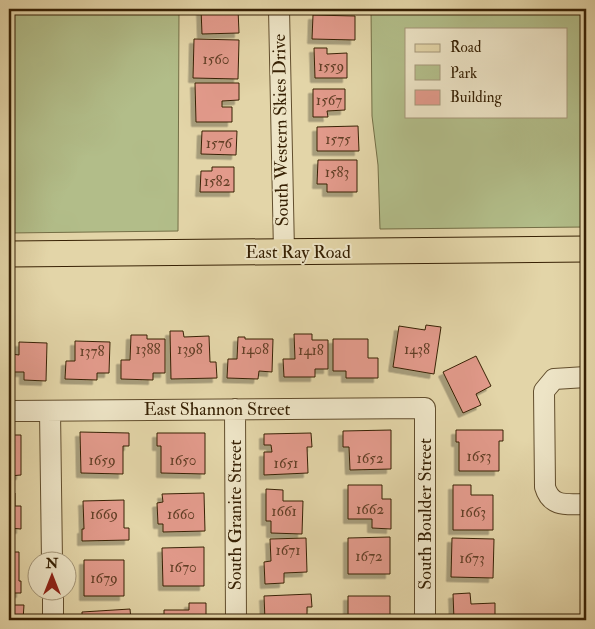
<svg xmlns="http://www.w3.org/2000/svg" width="595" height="629" font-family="'IM FELL Double Pica',serif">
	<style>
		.green { fill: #b2bd89; stroke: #746f46; fill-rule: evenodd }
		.building { fill: #e29a8b; stroke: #372104; filter: url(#shadow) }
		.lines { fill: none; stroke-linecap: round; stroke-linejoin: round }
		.minor-casing { stroke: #624e2d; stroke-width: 22 }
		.major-casing { stroke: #372104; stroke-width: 27 }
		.minor { stroke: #ede4c6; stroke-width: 20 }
		.major { stroke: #e3d5a8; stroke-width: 25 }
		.labels { text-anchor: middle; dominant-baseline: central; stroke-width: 4; stroke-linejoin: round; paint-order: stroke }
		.number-label { font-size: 15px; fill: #623f26 }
		.street-label { font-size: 18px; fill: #372104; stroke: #ede4c6 }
	</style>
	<defs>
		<filter id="shadow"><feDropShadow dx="-4.5" dy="4.5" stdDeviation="0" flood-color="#0004"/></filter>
	</defs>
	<rect width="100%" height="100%" fill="#e3d5a8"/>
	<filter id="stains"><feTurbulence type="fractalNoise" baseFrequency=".004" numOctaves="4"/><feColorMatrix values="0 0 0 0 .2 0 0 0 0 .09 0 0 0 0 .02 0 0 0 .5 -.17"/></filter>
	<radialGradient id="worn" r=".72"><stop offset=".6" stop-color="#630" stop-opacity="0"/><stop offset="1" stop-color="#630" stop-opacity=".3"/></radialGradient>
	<path class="green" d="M9 9H179L178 231 9 233Z
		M371 9H586V227L380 229 378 165 372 116ZM406 29H566V116H406Z"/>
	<path class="building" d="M201 9H238L239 33 202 34Z
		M313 15 355 16V40L312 39Z
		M194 39 239 40 238 79 193 78Z
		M314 48H327V54L347 53V78H315Z
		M195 83H239V100L222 101V107H232V122H196Z
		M313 89H345V110L327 111 328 117H313Z
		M358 126 359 151H317V127Z
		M202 131H237L236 155 201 154Z
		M318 160H357V192H327V184H317Z
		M212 167H234V192H200L201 171H212Z
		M426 325 441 327 434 374 393 367 399 326 425 330Z
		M170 331H183L184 337 209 336 210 362H216L217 378 171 379Z
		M294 334H312V340H328V369H315V377H284L283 359H295Z
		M131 335H147V339H165V373H153V380L121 379V360H130Z
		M238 337H245V339H273L272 372 259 371 258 379 227 378 228 359H237Z
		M333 339H368V358H378V378H346V371H333Z
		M75 341 110 342 109 373H97V380L65 379 66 361H75Z
		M19 342 47 343 46 381 24 380V372H11V354L19 355Z
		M476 356 491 386 476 394 481 405 463 413 443 372Z
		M391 430V469L350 470 349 447H343V431Z
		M456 430H503V441H499V471H459V442H456Z
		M80 432 129 433V446H123V474L81 473Z
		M157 433H205V474L161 473V446H157Z
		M311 433 312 447H307L308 473 264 475V452H272L271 445H264V434Z
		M9 435H21V475L9 476Z
		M348 485H382V499H391V529L372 528V519H348Z
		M453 485H471V495H493V530H453Z
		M266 489 283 490V501H303L302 534 271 533V521H266Z
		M9 493H15V506H21V529L9 528Z
		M204 493 205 531 163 532V524H158L157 503 163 502 162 494Z
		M124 500V528H129V540L82 541V529H84L83 501Z
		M390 537V574H348V538Z
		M306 538 307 572 284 573V583L265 584 264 562 271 561 270 539Z
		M452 538 494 539 493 578 451 577Z
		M204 547V586H163L162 548Z
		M9 552H19V581H21V593H9Z
		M84 560H124V596H84Z
		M470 593 471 604 495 603V620H454L453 594Z
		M311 594 312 607H307V620H265L264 596Z
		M348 596H390V620H348Z
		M189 603H206V620H158H164V610H189Z
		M9 605H24L23 620H9Z
		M130 609 131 620H82V612Z"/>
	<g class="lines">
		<defs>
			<path id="minor" d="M279 9 284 252
				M586 377 554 379 544 391 545 487C551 508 568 504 586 504
				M235 409 236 620
				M9 411 425 408V620
				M50 411 52 562
				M53 592V620"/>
			<path id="major" d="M9 254 586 249"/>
		</defs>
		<use href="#minor" class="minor-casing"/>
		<use href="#major" class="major-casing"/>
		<use href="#minor" class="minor"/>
		<use href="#major" class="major"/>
	</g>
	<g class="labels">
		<g class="number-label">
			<text x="216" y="59">1560</text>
			<text x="331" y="66">1559</text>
			<text x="329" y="100">1567</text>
			<text x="338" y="139">1575</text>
			<text x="219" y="143">1576</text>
			<text x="337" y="172">1583</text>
			<text x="217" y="181">1582</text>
			<text x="148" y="349">1388</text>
			<text x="190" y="349">1398</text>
			<text x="255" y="349">1408</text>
			<text x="417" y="349">1438</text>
			<text x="311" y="350">1418</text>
			<text x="92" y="351">1378</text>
			<text x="479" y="456">1653</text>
			<text x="370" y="458">1652</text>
			<text x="102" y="460">1659</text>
			<text x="183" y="460">1650</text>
			<text x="286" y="463">1651</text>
			<text x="370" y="509">1662</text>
			<text x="284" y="511">1661</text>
			<text x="473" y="512">1663</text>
			<text x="104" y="514">1669</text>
			<text x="181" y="514">1660</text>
			<text x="288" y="550">1671</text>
			<text x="369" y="556">1672</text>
			<text x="472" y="558">1673</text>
			<text x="183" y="567">1670</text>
			<text x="104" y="578">1679</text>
		</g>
		<g class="street-label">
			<text transform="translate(281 130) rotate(-91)">South Western Skies Drive</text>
			<text x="298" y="252">East Ray Road</text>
			<text x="217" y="409">East Shannon Street</text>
			<text transform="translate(425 514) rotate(-90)">South Boulder Street</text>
			<text transform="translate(235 515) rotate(-90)">South Granite Street</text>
		</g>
	</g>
	<rect width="595" height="629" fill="none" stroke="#e3d5a8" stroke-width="30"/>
	<rect x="10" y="10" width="575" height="609" fill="none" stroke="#372104" stroke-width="2.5"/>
	<rect x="15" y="15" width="565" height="599" fill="none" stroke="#372104"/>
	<rect x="405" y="28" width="162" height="90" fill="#ede4c6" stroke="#a49678"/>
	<rect x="415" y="44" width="25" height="8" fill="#e3d5a8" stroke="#a49678"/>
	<text x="450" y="52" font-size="15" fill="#372104">Road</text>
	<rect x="415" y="65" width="25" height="15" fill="#b2bd89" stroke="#a49678"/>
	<text x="450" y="78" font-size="15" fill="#372104">Park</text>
	<rect x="415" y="90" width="25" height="15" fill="#e29a8b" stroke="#a49678"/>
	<text x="450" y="102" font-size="15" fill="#372104">Building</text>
	<g transform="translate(52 576)"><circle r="24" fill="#ede4c6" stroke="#a49678"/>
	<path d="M0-4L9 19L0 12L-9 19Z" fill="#8f2418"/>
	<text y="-8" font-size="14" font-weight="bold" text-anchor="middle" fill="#372104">N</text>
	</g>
	<rect width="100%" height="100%" filter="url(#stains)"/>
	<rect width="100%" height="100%" fill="url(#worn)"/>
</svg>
